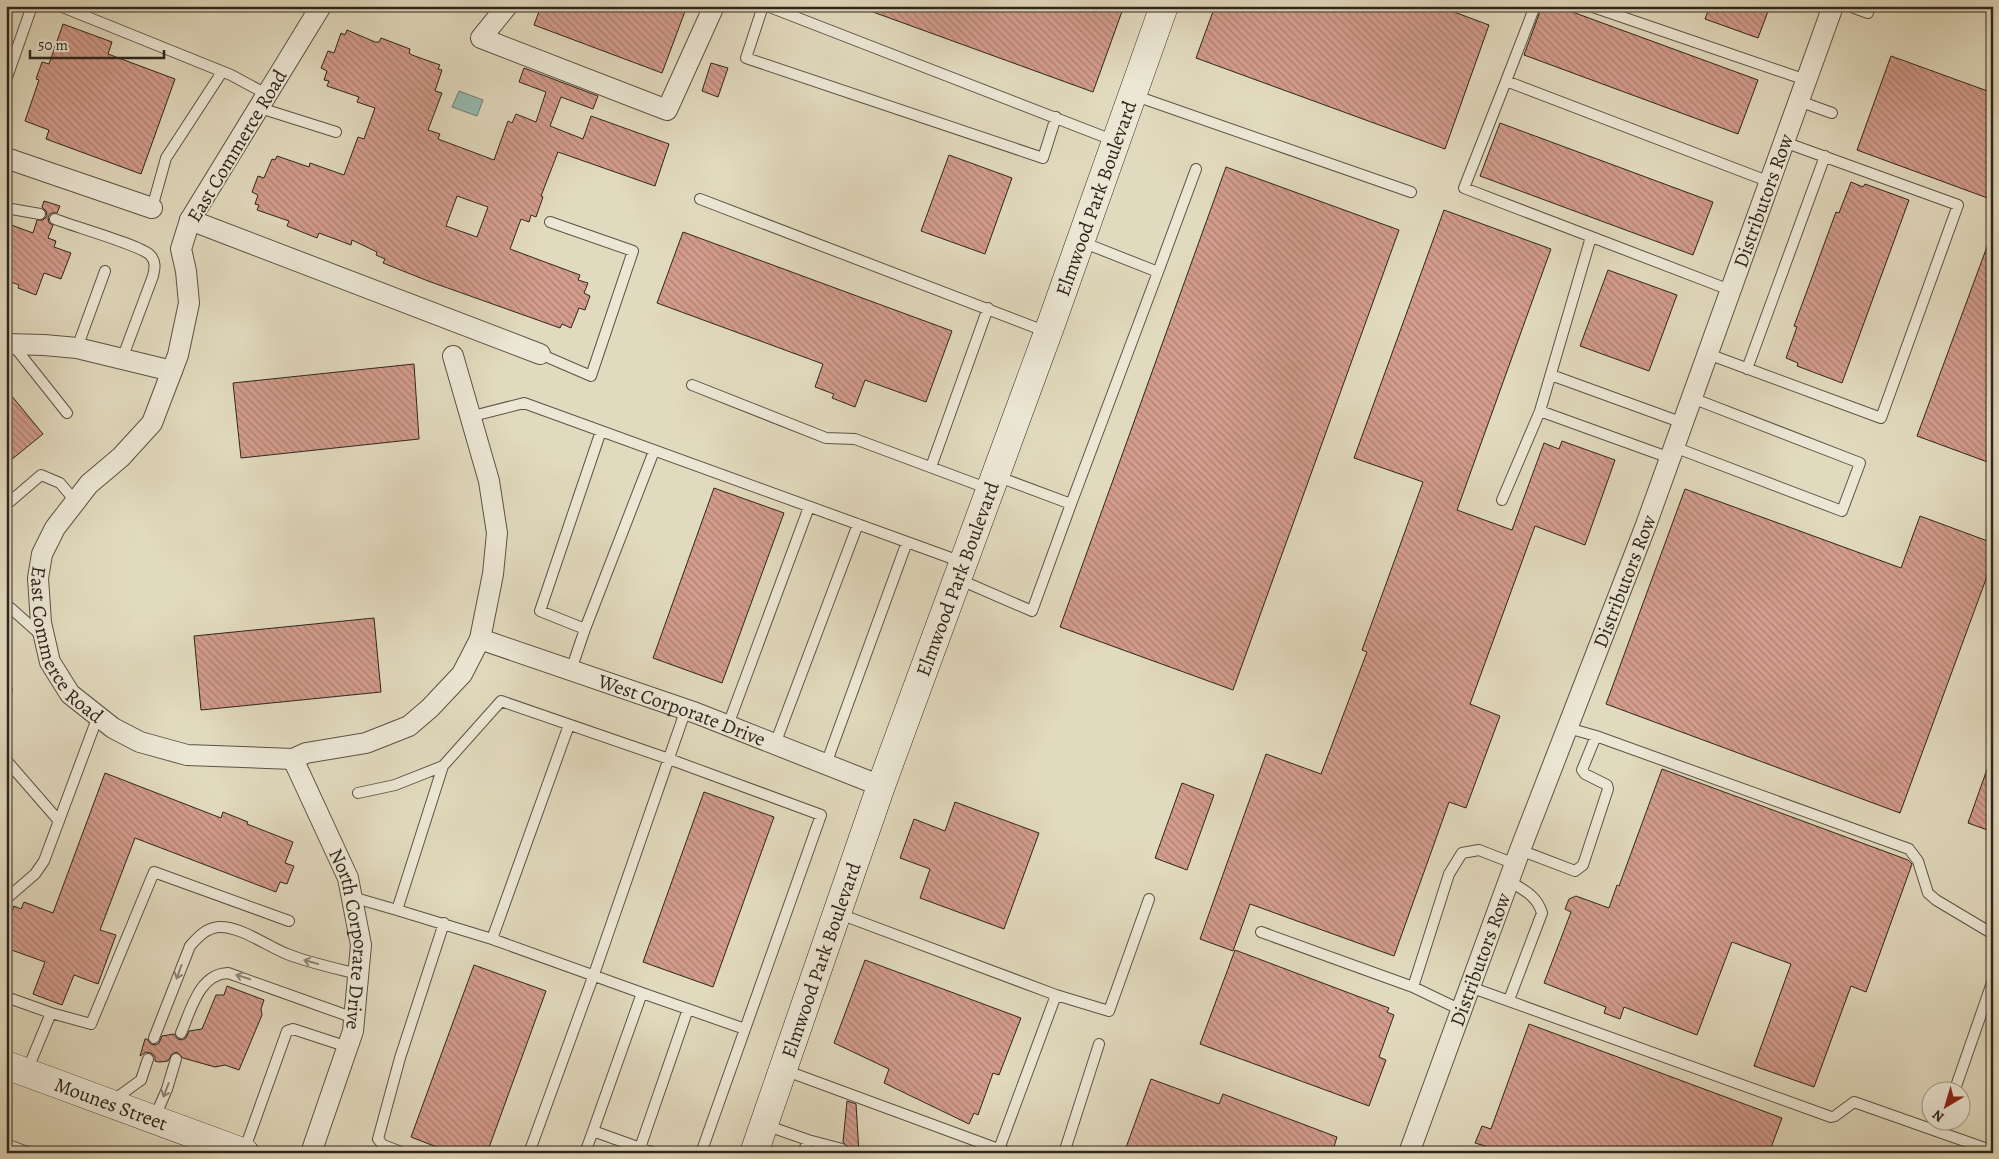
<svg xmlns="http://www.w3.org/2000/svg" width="1999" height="1159" font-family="Alegreya,serif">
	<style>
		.water { fill: #95bbb1; stroke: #6c7f75 }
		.building { fill: url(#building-back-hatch); stroke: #2e261c; fill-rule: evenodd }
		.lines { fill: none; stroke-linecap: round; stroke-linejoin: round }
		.lane-casing { stroke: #5b5344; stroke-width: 12 }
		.street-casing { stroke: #5b5344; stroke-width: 22 }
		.secondary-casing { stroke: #2e261c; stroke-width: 29 }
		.lane { stroke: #ece7d5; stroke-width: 10 }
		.street { stroke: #ece7d5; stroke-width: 20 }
		.secondary { stroke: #ece7d5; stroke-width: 28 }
		.oneway { stroke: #8d8678 }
		.labels { text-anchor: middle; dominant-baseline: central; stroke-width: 4; stroke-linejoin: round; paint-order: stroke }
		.street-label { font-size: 20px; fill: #2e261c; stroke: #ece7d5 }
	</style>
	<defs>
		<pattern id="building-back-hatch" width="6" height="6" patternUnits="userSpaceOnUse" patternTransform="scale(1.25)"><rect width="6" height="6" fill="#d39c8c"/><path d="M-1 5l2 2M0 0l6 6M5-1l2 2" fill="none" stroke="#ac7f72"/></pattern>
	</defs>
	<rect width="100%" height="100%" fill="#e2dabe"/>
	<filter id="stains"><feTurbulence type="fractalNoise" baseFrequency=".004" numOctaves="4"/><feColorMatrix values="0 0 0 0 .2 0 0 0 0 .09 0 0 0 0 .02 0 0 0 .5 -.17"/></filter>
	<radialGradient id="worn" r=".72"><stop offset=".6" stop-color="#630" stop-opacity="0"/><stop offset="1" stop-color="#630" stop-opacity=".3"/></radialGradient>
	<path class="water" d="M459 91 483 100 477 116 452 107Z"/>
	<path class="building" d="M541 6H687L662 73 534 25Z
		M863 6H1124L1093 92 862 8Z
		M1215 6H1438L1489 25 1445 149 1196 58Z
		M1542 6H1556L1758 80 1738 134 1524 55Z
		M1710 6H1770L1758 38 1705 19Z
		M63 24 112 42 108 54 175 79 141 174 46 139 49 130 25 121 39 80 36 79 42 62 49 64Z
		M347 30 375 42H379L381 38 410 49 409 53 412 55 440 65 438 69 442 70 435 91 442 93 428 130 440 134 438 139 494 160 508 121 512 123 516 114 536 122 546 92 519 82 524 68 598 96 593 109 561 97 550 126 583 139 591 116 669 144 655 186 558 152 541 196 543 197 536 217 531 215 529 222 521 219 510 249 580 275 578 280 588 283 584 293 590 296 585 310 579 308 571 328 562 324 560 328 428 281 383 263 385 259 376 255 377 252 352 240 351 245 319 233 317 238 287 226 289 221 286 220 257 210 259 205 255 204 258 195 252 192 258 176 264 178 272 159 275 160 277 156 309 167 310 163 344 175 358 137 364 139 375 108 357 102 359 97 327 86 329 81 324 80 327 71 321 68 328 51 334 53 341 33 345 35ZM457 196 488 207 477 237 446 226Z
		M1891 56 1993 93V200L1857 150Z
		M711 63 728 68 718 97 702 91Z
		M1500 123 1713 202 1693 255 1480 176Z
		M949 155 1012 178 985 254 921 231Z
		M1226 167 1399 230 1233 690 1060 627Z
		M1851 182 1863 187 1865 184 1909 200 1842 383 1797 366 1798 363 1786 358 1797 327 1794 326 1811 280 1836 212 1839 213Z
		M44 201 60 206 57 213H51L48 217 49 223 53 225 48 238 56 241 54 247 71 253 61 279 44 273 36 295 18 288 19 285 6 280V223L33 233 37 220H43L47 216 46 211 42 207Z
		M1444 210 1551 249 1457 510 1512 530 1544 443 1559 449 1562 441 1615 460 1585 545 1535 526 1470 704 1500 716 1466 808 1449 802 1394 956 1250 904 1233 951 1200 939 1266 754 1321 774 1367 652 1362 650 1423 482 1354 458Z
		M683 232 952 331 926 402 865 380 855 407 832 398 834 394 815 387 823 364 657 303Z
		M1991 236 1993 237V464L1917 436Z
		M1608 270 1677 295 1649 371 1580 346Z
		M414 364 419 439 241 458 233 383Z
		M6 389 43 434 6 464Z
		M714 488 784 513 722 683 653 658Z
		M1685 489 1901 568 1920 516 1993 543V560L1900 813 1606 704Z
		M374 618 381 692 201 710 194 636Z
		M1991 758 1993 759V832L1968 823Z
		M1662 769 1908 860 1912 864 1866 992 1851 986 1814 1087 1754 1066 1791 964 1732 942 1697 1035 1624 1007 1620 1019 1604 1013 1606 1007 1544 983 1571 912 1565 909 1569 899 1576 896 1609 908 1617 885 1619 886Z
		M105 773 221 818 223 812 248 822 247 824 293 842 285 863 294 866 287 884 280 882 276 892 135 838 100 930 116 935 98 984 74 975 62 1005 33 994 45 962 6 948V927L14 906 21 909 24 902 53 913Z
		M1182 783 1214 795 1187 870 1155 858Z
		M704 792 774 817 713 987 643 962Z
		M955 802 1039 833 1004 929 920 898 930 869 900 858 914 819 945 831Z
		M1235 950 1389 1008 1387 1012 1394 1015 1379 1057 1386 1060 1369 1106 1200 1044Z
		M865 960 1021 1018 999 1075 993 1073 978 1115 974 1113 969 1124 884 1083 889 1069 834 1043Z
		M474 965 546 991 487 1153H452L411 1137Z
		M227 986 264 1000 261 1009 262 1015 239 1070 225 1065 215 1067 183 1058 177 1052 172 1054 168 1061 159 1062 155 1061V1057L151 1053 146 1052 140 1056 145 1039H147L151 1044 156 1045 159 1043 162 1036 174 1034 178 1039 182 1040 186 1038 189 1031 202 1029 216 995H224Z
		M1529 1024 1782 1118 1769 1153H1483L1485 1146 1475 1143 1482 1126 1491 1129Z
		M1151 1079 1219 1104 1223 1094 1337 1137 1332 1153H1124Z
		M847 1101 856 1104 859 1153H848V1147L843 1142Z"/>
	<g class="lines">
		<defs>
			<path id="lane" d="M60 6 231 75 268 95
				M763 6 746 58 1043 158 1056 117
				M767 6 1115 141
				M1535 6 1506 81 1770 182
				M1590 6 1806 80
				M1849 6 1868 13
				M6 80 32 6
				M1506 81 1464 188 1730 290
				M1133 95 1411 192
				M1799 101 1832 113
				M260 108 336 132
				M700 199 1047 332
				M6 208 40 214
				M152 208 166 158 222 72
				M55 219C72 226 140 245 150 255 156 261 155 268 153 276L122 359
				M1591 237 1540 411 1670 458
				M1158 272 1196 169
				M13 345 67 413
				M77 348 105 271
				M540 354 591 376 633 251 550 222
				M1708 354 1881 418 1958 205 1784 142
				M1747 369 1825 156
				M1551 375 1683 423
				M692 385 826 438 855 439 989 489
				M469 417 524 403 962 562
				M1674 447 1842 511 1860 463 1692 398
				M931 467 988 308
				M996 476 1071 504
				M1502 500 1540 411
				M6 505 41 475 60 483 76 502
				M958 579 1032 611 1071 504 1158 272 1082 242
				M6 604 42 636
				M585 629 654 451
				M571 670 585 629 540 611 601 431
				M6 689 7 690
				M728 725 809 507
				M1568 728 1596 736 1909 849 1918 861 1928 893 1936 900 1993 934
				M775 744 858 524
				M6 760 59 821
				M826 764 907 542
				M358 793 395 785 443 766
				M1520 850 1575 871 1583 865 1608 789 1607 785 1585 774 1582 770 1596 736
				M352 897 397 910 443 766 501 701 669 759 821 815 701 1153
				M6 899 35 874 44 861 98 716
				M397 910 492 939 642 993 593 1131
				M837 913 1056 995
				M1261 932 1413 987
				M492 939 569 725
				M1470 987 1831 1117 1835 1116 1854 1102 1993 1151
				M642 993 745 1029
				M6 997 51 1013 27 1071
				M1509 1000 1542 913C1537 896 1524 890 1509 881
				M1461 1010 1413 987 1449 874 1462 853 1479 850 1515 864
				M51 1013 91 1024 154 872 289 921
				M181 1033C191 1010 199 974 228 973L354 1018
				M154 1038 190 946C198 937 206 928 219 927 240 926 267 946 287 954 310 963 334 968 358 974
				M784 1070 1009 1153
				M1954 1092 1993 980
				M112 1101 141 1080 148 1059
				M154 1119 167 1089 176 1059
				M765 1125 808 1140 842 1149
				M6 1144 30 1153
				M640 1148 688 1009
				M999 1149 1056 995 1109 1011 1149 899
				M244 1151 287 1031 293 1029 348 1047
				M404 1153 383 1145 378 1139 400 1058 444 923
				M529 1153 593 977 686 709
				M585 1153 593 1131 654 1153
				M803 1153 808 1140
				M1064 1153 1099 1044
				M1357 1153H1370"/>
			<g id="street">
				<path id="s1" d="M321 6 190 220 181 249 186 271 189 303 178 355 152 423 121 457 89 484 55 528 42 554 38 578 41 623 50 662 70 694 113 728 140 742 187 755 293 759 306 753 366 743 409 726 430 708 462 674 480 639 493 574 497 533 489 481 453 356"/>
				<path d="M507 6 481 38 667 110 714 6"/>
				<path d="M6 158 152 208"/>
				<path d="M190 220 540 354"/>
				<path d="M6 344 44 345 77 348 172 371"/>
				<path id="s2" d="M480 639 696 713 881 786"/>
				<path id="s3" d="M293 759 348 878 361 945 353 1031 311 1153"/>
				<path id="s4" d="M1409 1153 1520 850 1646 525 1833 6"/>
			</g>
			<g id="secondary">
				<path id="s5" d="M6 1065 245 1153"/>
				<path id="s6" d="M754 1153 881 786 1050 327 1164 6"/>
			</g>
		</defs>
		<use href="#lane" class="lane-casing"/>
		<use href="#street" class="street-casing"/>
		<use href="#secondary" class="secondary-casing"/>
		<use href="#lane" class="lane"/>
		<use href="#street" class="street"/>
		<use href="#secondary" class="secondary"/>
	</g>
	<defs><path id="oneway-shaft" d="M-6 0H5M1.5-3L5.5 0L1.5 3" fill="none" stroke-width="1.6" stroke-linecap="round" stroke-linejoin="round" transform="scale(1.25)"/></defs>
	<g class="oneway">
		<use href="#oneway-shaft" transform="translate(311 962) rotate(-164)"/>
		<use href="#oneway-shaft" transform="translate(179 972) rotate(110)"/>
		<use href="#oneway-shaft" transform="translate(243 977) rotate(-162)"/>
		<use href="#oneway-shaft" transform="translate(166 1090) rotate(111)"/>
	</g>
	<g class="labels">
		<g class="street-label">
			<text transform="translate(237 146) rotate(-59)">East Commerce Road</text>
			<text stroke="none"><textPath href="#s6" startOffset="1014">Elmwood Park Boulevard</textPath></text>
			<text stroke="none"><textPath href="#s4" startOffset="1016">Distributors Row</textPath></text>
			<text stroke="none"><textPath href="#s6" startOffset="609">Elmwood Park Boulevard</textPath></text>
			<text stroke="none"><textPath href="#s4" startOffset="611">Distributors Row</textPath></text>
			<text stroke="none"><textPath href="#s1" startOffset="734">East Commerce Road</textPath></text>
			<text stroke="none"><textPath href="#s2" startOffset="214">West Corporate Drive</textPath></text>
			<text stroke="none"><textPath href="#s3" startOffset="192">North Corporate Drive</textPath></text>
			<text stroke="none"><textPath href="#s4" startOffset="206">Distributors Row</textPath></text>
			<text stroke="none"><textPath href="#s6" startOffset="204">Elmwood Park Boulevard</textPath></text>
			<text stroke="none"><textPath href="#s5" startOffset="112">Mounes Street</textPath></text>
		</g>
	</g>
	<rect width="1999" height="1159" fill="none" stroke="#e2dabe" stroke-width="25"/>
	<rect x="8" y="8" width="1984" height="1144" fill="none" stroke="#2e261c" stroke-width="2.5"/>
	<rect x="12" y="12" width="1974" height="1134" fill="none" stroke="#2e261c"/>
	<g transform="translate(1946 1106) rotate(218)"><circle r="24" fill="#ece7d5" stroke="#a09a8b"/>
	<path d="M0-4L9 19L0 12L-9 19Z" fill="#8f2418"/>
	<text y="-8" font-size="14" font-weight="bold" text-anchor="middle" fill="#2e261c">N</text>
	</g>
	<path d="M30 50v8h134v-8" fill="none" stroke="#2e261c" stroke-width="2.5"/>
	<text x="38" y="50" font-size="15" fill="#2e261c" stroke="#ece7d5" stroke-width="4" paint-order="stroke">50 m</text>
	<rect width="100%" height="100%" filter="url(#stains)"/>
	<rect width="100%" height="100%" fill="url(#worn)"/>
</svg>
